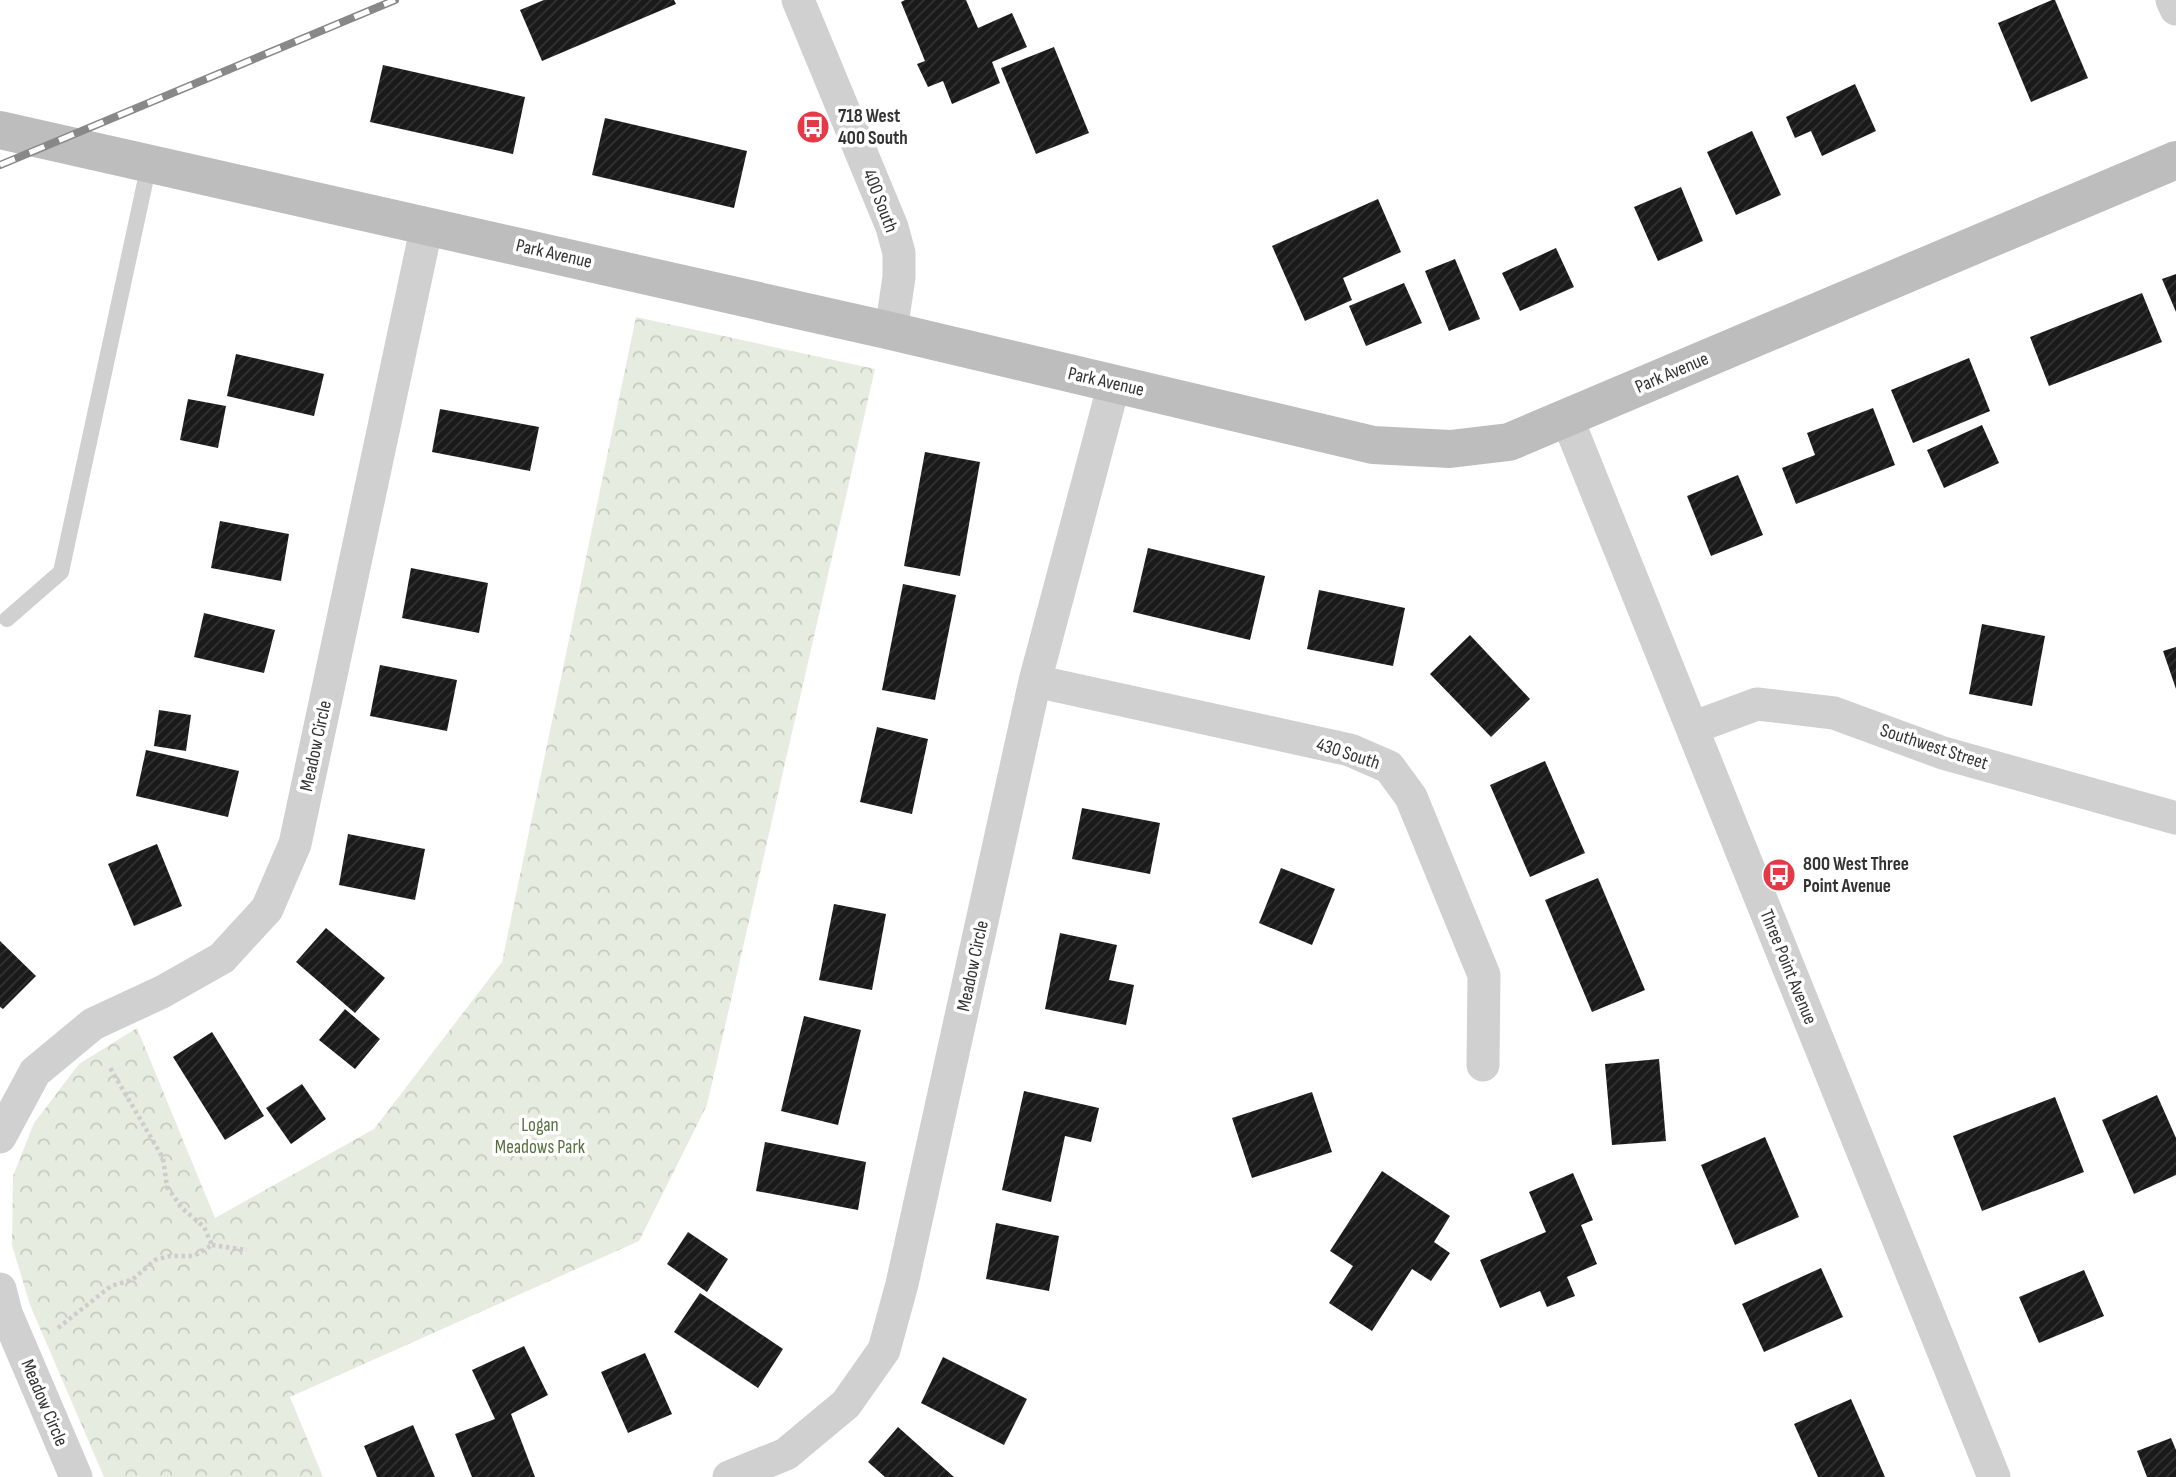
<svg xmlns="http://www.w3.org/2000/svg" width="2176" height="1477" font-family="'Sofia Sans Condensed',sans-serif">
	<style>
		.park { fill: url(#park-crowns) }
		.building { fill: url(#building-hatch) }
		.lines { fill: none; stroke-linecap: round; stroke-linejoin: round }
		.path { stroke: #cdcdcd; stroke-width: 4.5; stroke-dasharray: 3.5 3.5; stroke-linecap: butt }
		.lane { stroke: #d0d0d0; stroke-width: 16 }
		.street { stroke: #d0d0d0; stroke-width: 33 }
		.secondary { stroke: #bdbdbd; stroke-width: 38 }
		.rail-casing { stroke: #888; stroke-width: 8 }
		.rail { stroke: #fff; stroke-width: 5; stroke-dasharray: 16; stroke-linecap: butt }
		.labels { text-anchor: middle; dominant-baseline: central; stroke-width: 7; stroke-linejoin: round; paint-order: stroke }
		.poi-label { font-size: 19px; font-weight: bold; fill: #333; stroke: #fff; text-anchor: start }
		.street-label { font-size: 19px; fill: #333; stroke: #fff }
		.park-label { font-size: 19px; fill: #56703f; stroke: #fff }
	</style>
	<defs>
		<pattern id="park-crowns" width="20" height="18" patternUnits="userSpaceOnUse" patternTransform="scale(1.75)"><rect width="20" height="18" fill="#e6ecdf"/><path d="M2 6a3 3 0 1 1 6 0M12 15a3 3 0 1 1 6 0" fill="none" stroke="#c6cbc0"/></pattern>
		<pattern id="building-hatch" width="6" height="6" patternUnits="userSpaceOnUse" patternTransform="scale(1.75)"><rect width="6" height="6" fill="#1a1a1a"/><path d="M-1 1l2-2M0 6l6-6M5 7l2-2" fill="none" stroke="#333"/></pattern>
	</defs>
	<rect width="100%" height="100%" fill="#fff"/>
	<path class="park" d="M636 317 875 369 707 1105 639 1241 290 1397 323 1477H104L30 1305 12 1245 13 1176 34 1123 79 1064 137 1028 215 1218 374 1129 502 962Z"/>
	<path class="building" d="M544 0H674L676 4 542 61 520 10Z
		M905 0H966L978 28 1012 13 1027 47 992 62 1000 83 952 104 943 81 928 87 917 64 925 61 901 2Z
		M2052 0H2055L2088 78 2031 102 1998 23Z
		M1054 47 1089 133 1036 154 1001 68Z
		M383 65 525 97 513 154 370 122Z
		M1855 84 1876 131 1822 156 1811 131 1795 138 1786 117Z
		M605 118 747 151 734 208 592 175Z
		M1752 131 1781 195 1736 215 1707 152Z
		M1681 187 1703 241 1658 261 1634 207Z
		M1378 199 1401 252 1343 278 1352 300 1305 321 1272 246Z
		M1556 248 1574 287 1520 311 1502 273Z
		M1455 259 1480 319 1449 331 1425 271Z
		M2176 274V312L2162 279Z
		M1404 283 1422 323 1366 346 1349 306Z
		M2142 293 2162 342 2049 386 2030 337Z
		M236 354 324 374 314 416 227 396Z
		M1969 358 1990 411 1913 443 1891 390Z
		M188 399 226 406 218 448 180 440Z
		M1873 408 1895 465 1796 504 1782 468 1815 455 1807 433Z
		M440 409 539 427 530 471 432 452Z
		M1982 425 1999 463 1944 488 1927 450Z
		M925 452 980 462 960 576 904 566Z
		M1738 475 1763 535 1711 556 1687 496Z
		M220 521 289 534 281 581 211 568Z
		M1148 548 1265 576 1250 640 1133 612Z
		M411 568 488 583 479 633 402 618Z
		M903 584 956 595 935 700 882 690Z
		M1319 590 1405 608 1393 666 1307 649Z
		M204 613 275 630 264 673 194 657Z
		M1982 624 2045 636 2032 706 1969 694Z
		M1470 635 1530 699 1491 737 1430 674Z
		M2176 647V689L2163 651Z
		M380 665 457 680 447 731 370 716Z
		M159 710 191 715 186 751 154 746Z
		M877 727 928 739 912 814 860 802Z
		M146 750 239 771 228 817 136 796Z
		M1545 761 1585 853 1530 877 1490 785Z
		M1082 808 1160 823 1150 874 1072 859Z
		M348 834 425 849 415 900 339 885Z
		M157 844 182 906 134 926 108 864Z
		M1281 868 1335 889 1312 945 1259 923Z
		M1598 878 1645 990 1592 1012 1545 900Z
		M834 904 886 914 872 990 819 980Z
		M326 928 385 978 355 1013 296 962Z
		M1060 933 1117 945 1109 980 1134 985 1126 1025 1045 1009Z
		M0 941 36 976 3 1009 0 1007Z
		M345 1009 380 1039 355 1069 319 1040Z
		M804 1016 861 1030 838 1125 781 1111Z
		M212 1032 264 1116 225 1140 173 1057Z
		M1659 1059 1666 1141 1612 1145 1605 1064Z
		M302 1084 326 1119 291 1144 266 1108Z
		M1024 1091 1099 1108 1091 1142 1065 1136 1051 1202 1002 1190Z
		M1312 1092 1332 1152 1252 1178 1232 1118Z
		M2157 1095 2176 1138V1175L2134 1194 2102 1120Z
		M2055 1097 2084 1172 1982 1211 1953 1136Z
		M1765 1137 1799 1217 1735 1245 1701 1165Z
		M765 1142 866 1162 858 1210 756 1191Z
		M1382 1171 1450 1216 1434 1242 1450 1253 1431 1281 1412 1269 1372 1331 1329 1303 1353 1266 1330 1251Z
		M1573 1173 1593 1220 1581 1225 1597 1264 1567 1277 1575 1296 1547 1307 1540 1291 1500 1308 1480 1260 1546 1232 1529 1192Z
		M996 1223 1059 1236 1049 1291 986 1279Z
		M688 1232 728 1259 707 1292 667 1264Z
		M1821 1268 1843 1317 1764 1352 1742 1304Z
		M2084 1270 2104 1316 2039 1343 2019 1297Z
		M700 1293 783 1349 758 1388 674 1332Z
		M524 1346 548 1395 511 1414 535 1477H472L455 1434 495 1419 472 1370Z
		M645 1353 672 1414 628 1433 601 1372Z
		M943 1357 1027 1399 1004 1445 921 1403Z
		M1851 1399 1885 1477H1818L1794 1424Z
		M413 1425 435 1477H377L364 1446Z
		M898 1427 954 1477H885L868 1462Z
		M2171 1438 2176 1450V1477H2147L2137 1451Z"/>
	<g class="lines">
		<path class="path" d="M212 1245 247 1250
			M58 1328 111 1286 132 1280 155 1260 170 1256H194L212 1245 204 1227 182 1208 167 1187 163 1158 109 1066"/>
		<path class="lane" d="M7 619 61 572 149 164"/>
		<path class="street" d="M798 0 892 227 899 253V277L891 331
			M2172 0 2176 9
			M1567 418 1994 1477
			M1035 681 1350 750 1389 767 1411 797 1484 975 1483 1065
			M1692 728 1757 704 1834 713 1943 753 2176 818
			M0 1137 35 1072 93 1024 162 992 222 958 267 909 295 844 427 225
			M0 1289 6 1313 76 1477
			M729 1477 786 1454 846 1404 884 1350 902 1284 1035 681 1114 384"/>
		<path class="secondary" d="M0 130 891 331 1373 445 1450 449 1509 442 2176 160"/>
		<defs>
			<path id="rail" d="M0 165 395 0"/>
		</defs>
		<use href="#rail" class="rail-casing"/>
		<use href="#rail" class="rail"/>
	</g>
	<defs>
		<symbol id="bus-disc" viewBox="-11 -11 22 22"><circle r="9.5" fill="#e63946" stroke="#fff"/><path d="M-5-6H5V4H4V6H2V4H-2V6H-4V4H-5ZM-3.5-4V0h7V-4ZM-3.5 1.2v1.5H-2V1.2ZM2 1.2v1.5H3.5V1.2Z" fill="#fff"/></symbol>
	</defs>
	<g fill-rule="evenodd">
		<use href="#bus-disc" x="794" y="108" width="38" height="38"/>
		<use href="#bus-disc" x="1760" y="856" width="38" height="38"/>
	</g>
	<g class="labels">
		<g class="poi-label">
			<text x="838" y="116">718 West<tspan x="838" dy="22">400 South</tspan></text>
			<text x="1803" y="864">800 West Three<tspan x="1803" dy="22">Point Avenue</tspan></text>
		</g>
		<g class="street-label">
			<text transform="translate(880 201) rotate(69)">400 South</text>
			<text transform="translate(554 254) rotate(13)">Park Avenue</text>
			<text transform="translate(1672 373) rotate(-23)">Park Avenue</text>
			<text transform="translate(1106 382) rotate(13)">Park Avenue</text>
			<text transform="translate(316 746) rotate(-78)">Meadow Circle</text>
			<text transform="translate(1934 747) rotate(18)">Southwest Street</text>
			<text transform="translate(1348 754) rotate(18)">430 South</text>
			<text transform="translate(973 966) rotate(-78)">Meadow Circle</text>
			<text transform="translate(1788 967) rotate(68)">Three Point Avenue</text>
			<text transform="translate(44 1403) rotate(67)">Meadow Circle</text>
		</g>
		<g class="park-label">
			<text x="540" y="1125">Logan<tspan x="540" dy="22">Meadows Park</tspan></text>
		</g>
	</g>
</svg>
